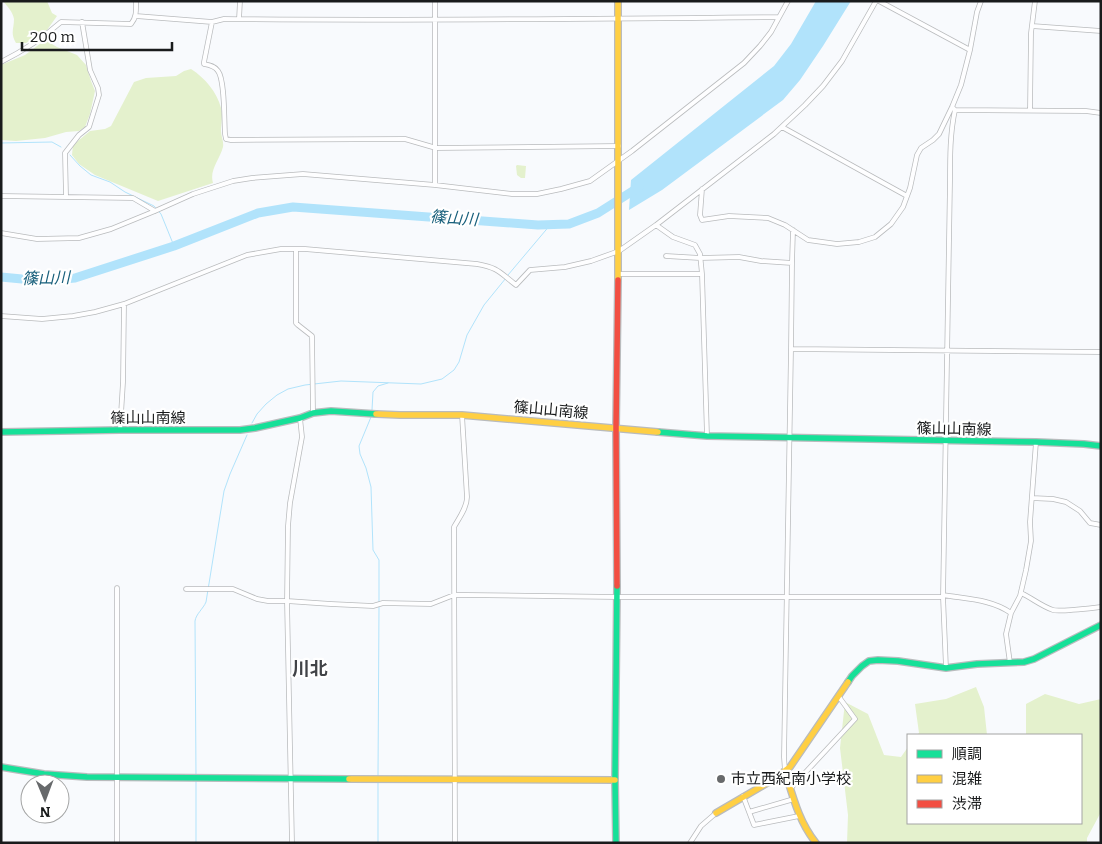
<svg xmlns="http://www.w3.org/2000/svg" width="1102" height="844" font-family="Bitter,'Noto Sans JP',serif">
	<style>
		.green { fill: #e4f1cd }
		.water { fill: #b1e3fb }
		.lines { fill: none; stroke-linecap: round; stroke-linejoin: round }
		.stream { stroke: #b1e3fb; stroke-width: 1 }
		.river { stroke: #b1e3fb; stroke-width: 9 }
		.street-casing { stroke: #b9bbbd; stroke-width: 5.5 }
		.fast-casing { stroke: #b9bbbd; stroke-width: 8 }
		.slow-casing { stroke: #b9bbbd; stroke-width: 8 }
		.jam-casing { stroke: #b9bbbd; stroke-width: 8 }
		.street { stroke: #fefeff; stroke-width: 4 }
		.fast { stroke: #16e098; stroke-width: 5.5 }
		.slow { stroke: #ffcf43; stroke-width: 5.5 }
		.jam { stroke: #f24e42; stroke-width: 5.5 }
		.poi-dot { fill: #67696b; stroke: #fff; stroke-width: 2 }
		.labels { text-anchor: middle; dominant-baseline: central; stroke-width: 4.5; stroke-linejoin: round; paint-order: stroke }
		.street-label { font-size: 15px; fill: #191b1c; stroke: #fff }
		.poi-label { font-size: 15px; fill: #191b1c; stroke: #fff; text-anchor: start }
		.water-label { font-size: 16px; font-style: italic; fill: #19607c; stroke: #fff }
		.quarter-label { font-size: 18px; font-weight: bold; fill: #414347; stroke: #fff }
	</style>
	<rect width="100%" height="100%" fill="#f8fafd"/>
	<path class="green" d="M3 1H47L52 13 57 16 47 30 26 43H16C10 33 14 29 14 19 13 12 7 6 3 1Z
		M45 40 57 47 77 55 86 65 91 81 95 91 90 114 85 127 79 131 66 132 45 138 16 141 1 140V65L25 55Z
		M191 69C205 78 217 92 221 108 223 115 221 124 221 131 221 136 224 142 223 147 220 159 209 170 213 183L158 201 95 175 79 164 72 155 73 145 90 131 105 129 111 126 134 82 146 78 176 76 184 71Z
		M517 165 526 166 525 178H521L517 175 516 166Z
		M976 687 984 707 987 735H917L919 733 915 704 946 699Z
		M1045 694 1079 704 1101 699V812L1087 838V843H847L848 815 840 748 845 702 868 714 884 755 901 757 908 747V823H1081V735H1026V704Z"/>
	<path class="water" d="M816 1H851L823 46 800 80 783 100 662 190 629 210 631 180 774 66 791 44Z"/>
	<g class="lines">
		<path class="stream" d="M1 143 52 142 61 147
			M70 155 80 166 91 175 110 182 125 192 154 206 161 214 174 246
			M508 275 551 224
			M372 410 373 392 378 386 388 383
			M371 417 359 446 360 454 366 468 371 487 373 550 379 560V602
			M252 423 257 414 266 404 277 395 288 389 305 385 341 381 421 384 442 379 454 370 459 362 467 335 484 305 506 278
			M196 777 195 621C196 614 203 609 206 602L224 491 230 474 247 435
			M378 777 379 606
			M196 781V843
			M378 843V781"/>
		<path class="river" d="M1 277 43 281 75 278 174 246 258 213 293 207 538 225 569 224 598 213 639 187"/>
		<defs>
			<path id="street" d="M435 1V185
				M879 1 970 50
				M136 16 212 22 224 19C409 21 594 19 779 17
				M239 19 240 1
				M212 22 204 62V64C209 65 215 66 218 71 225 80 224 120 225 134L226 139 231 140 405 139 436 148 619 146
				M1032 26 1101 31
				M1 62C23 51 43 38 61 22L131 24C137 17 136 9 136 1
				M953 108 955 110 1086 111 1101 113
				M1030 110 1031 33 1035 1
				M782 127 907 196
				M702 189 700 215 702 220 729 216 768 218 785 225 808 240 837 244 859 242 875 237 891 224 903 207 910 188 917 155 921 148 933 140 939 134 952 107 961 85 970 50 977 12 981 1
				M1 196 133 198 155 211
				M66 196 65 153 79 135 89 127 99 95 98 88 90 70 82 22
				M656 225 673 237 695 245 700 254 702 274 707 436
				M1 233 37 239 79 238 111 229 155 211 193 194 233 181 252 178 303 174 435 185 512 194H537L561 189 590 181 632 151 744 63 760 46 771 32 788 1
				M296 249V323L298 325 312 336 313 413
				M666 256 700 258 739 257 761 261 792 263
				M618 274H702
				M1 316 42 319 73 316 95 312 124 304 247 255 281 249H305L477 264C499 268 499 272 516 285L530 270 565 267 591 261 619 251 656 225 774 134 805 105 823 86 842 61 876 1
				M791 349 1101 352
				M120 430 123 382 124 304
				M1032 498 1053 499 1066 502 1080 511 1090 523 1101 525
				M186 589H233L257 599 268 601H287L331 604 373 606 383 603 431 604 454 595H466L617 597H943
				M1021 593C1032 598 1041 606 1053 610 1059 612 1091 608 1101 607
				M943 595C966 599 991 599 1011 613
				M1010 663 1006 634 1011 613 1020 596 1026 570 1031 541 1030 522 1036 442
				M946 668 943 597 950 181C950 157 950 133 955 110
				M785 771 784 757 791 349 792 263 793 230
				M791 788 855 719 839 697
				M743 796 754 825 799 816
				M749 812 794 799
				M117 843V588
				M292 843 287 601 288 526 290 503 302 437 300 418
				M455 843 454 527C459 518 467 508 467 497L462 415
				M690 843 701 826 716 813"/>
			<path id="fast" d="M1 432 120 430H240L255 428 300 418 313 413 331 411 376 414
				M658 432 707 436 1036 442 1084 444 1101 446
				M848 682 852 676 862 666 869 661 878 660 898 661 946 668 977 664 1024 662 1034 659 1101 625
				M1 767 44 774 87 777 349 779
				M616 843 615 780 617 586"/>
			<path id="slow" d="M618 1V280
				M376 414 400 415H462L658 432
				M785 771C793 797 799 822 816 843
				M349 779 615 780
				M716 813 774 779 790 767 848 682"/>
			<path id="jam" d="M617 586 616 428 618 280"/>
		</defs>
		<use href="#street" class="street-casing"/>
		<use href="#fast" class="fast-casing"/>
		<use href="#slow" class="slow-casing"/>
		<use href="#jam" class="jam-casing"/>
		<use href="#street" class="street"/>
		<use href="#fast" class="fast"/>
		<use href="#slow" class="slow"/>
		<use href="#jam" class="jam"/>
	</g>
	<circle class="poi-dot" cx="721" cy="779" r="5"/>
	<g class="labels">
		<g class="street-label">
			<text transform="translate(551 410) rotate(5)">篠山山南線</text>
			<text x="148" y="418">篠山山南線</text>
			<text transform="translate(954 429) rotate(1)">篠山山南線</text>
		</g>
		<g class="poi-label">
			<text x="731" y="779">市立西紀南小学校</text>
		</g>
		<g class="water-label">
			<text transform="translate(454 218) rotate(4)">篠山川</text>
			<text transform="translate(46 278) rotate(-1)">篠山川</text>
		</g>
		<g class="quarter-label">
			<text x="310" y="669">川北</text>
		</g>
	</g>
	<rect width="1102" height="844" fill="none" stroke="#191b1c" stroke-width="5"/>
	<rect x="907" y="734" width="175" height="90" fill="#ffffff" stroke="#a3a4a4"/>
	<rect x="917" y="750" width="25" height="8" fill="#16e098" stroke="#a3a4a4"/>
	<text x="952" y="759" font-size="15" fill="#191b1c">順調</text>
	<rect x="917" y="775" width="25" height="8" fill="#ffcf43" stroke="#a3a4a4"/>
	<text x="952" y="784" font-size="15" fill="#191b1c">混雑</text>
	<rect x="917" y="800" width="25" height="8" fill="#f24e42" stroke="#a3a4a4"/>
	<text x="952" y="809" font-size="15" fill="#191b1c">渋滞</text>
	<g transform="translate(45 799) rotate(179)"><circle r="24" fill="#ffffff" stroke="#a3a4a4"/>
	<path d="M0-4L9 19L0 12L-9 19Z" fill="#67696b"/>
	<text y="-8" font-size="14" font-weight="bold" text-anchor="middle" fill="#191b1c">N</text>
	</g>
	<path d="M22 42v8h150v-8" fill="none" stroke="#191b1c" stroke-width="2.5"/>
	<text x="30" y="42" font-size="15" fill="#191b1c" stroke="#ffffff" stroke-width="4" paint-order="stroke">200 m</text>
</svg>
